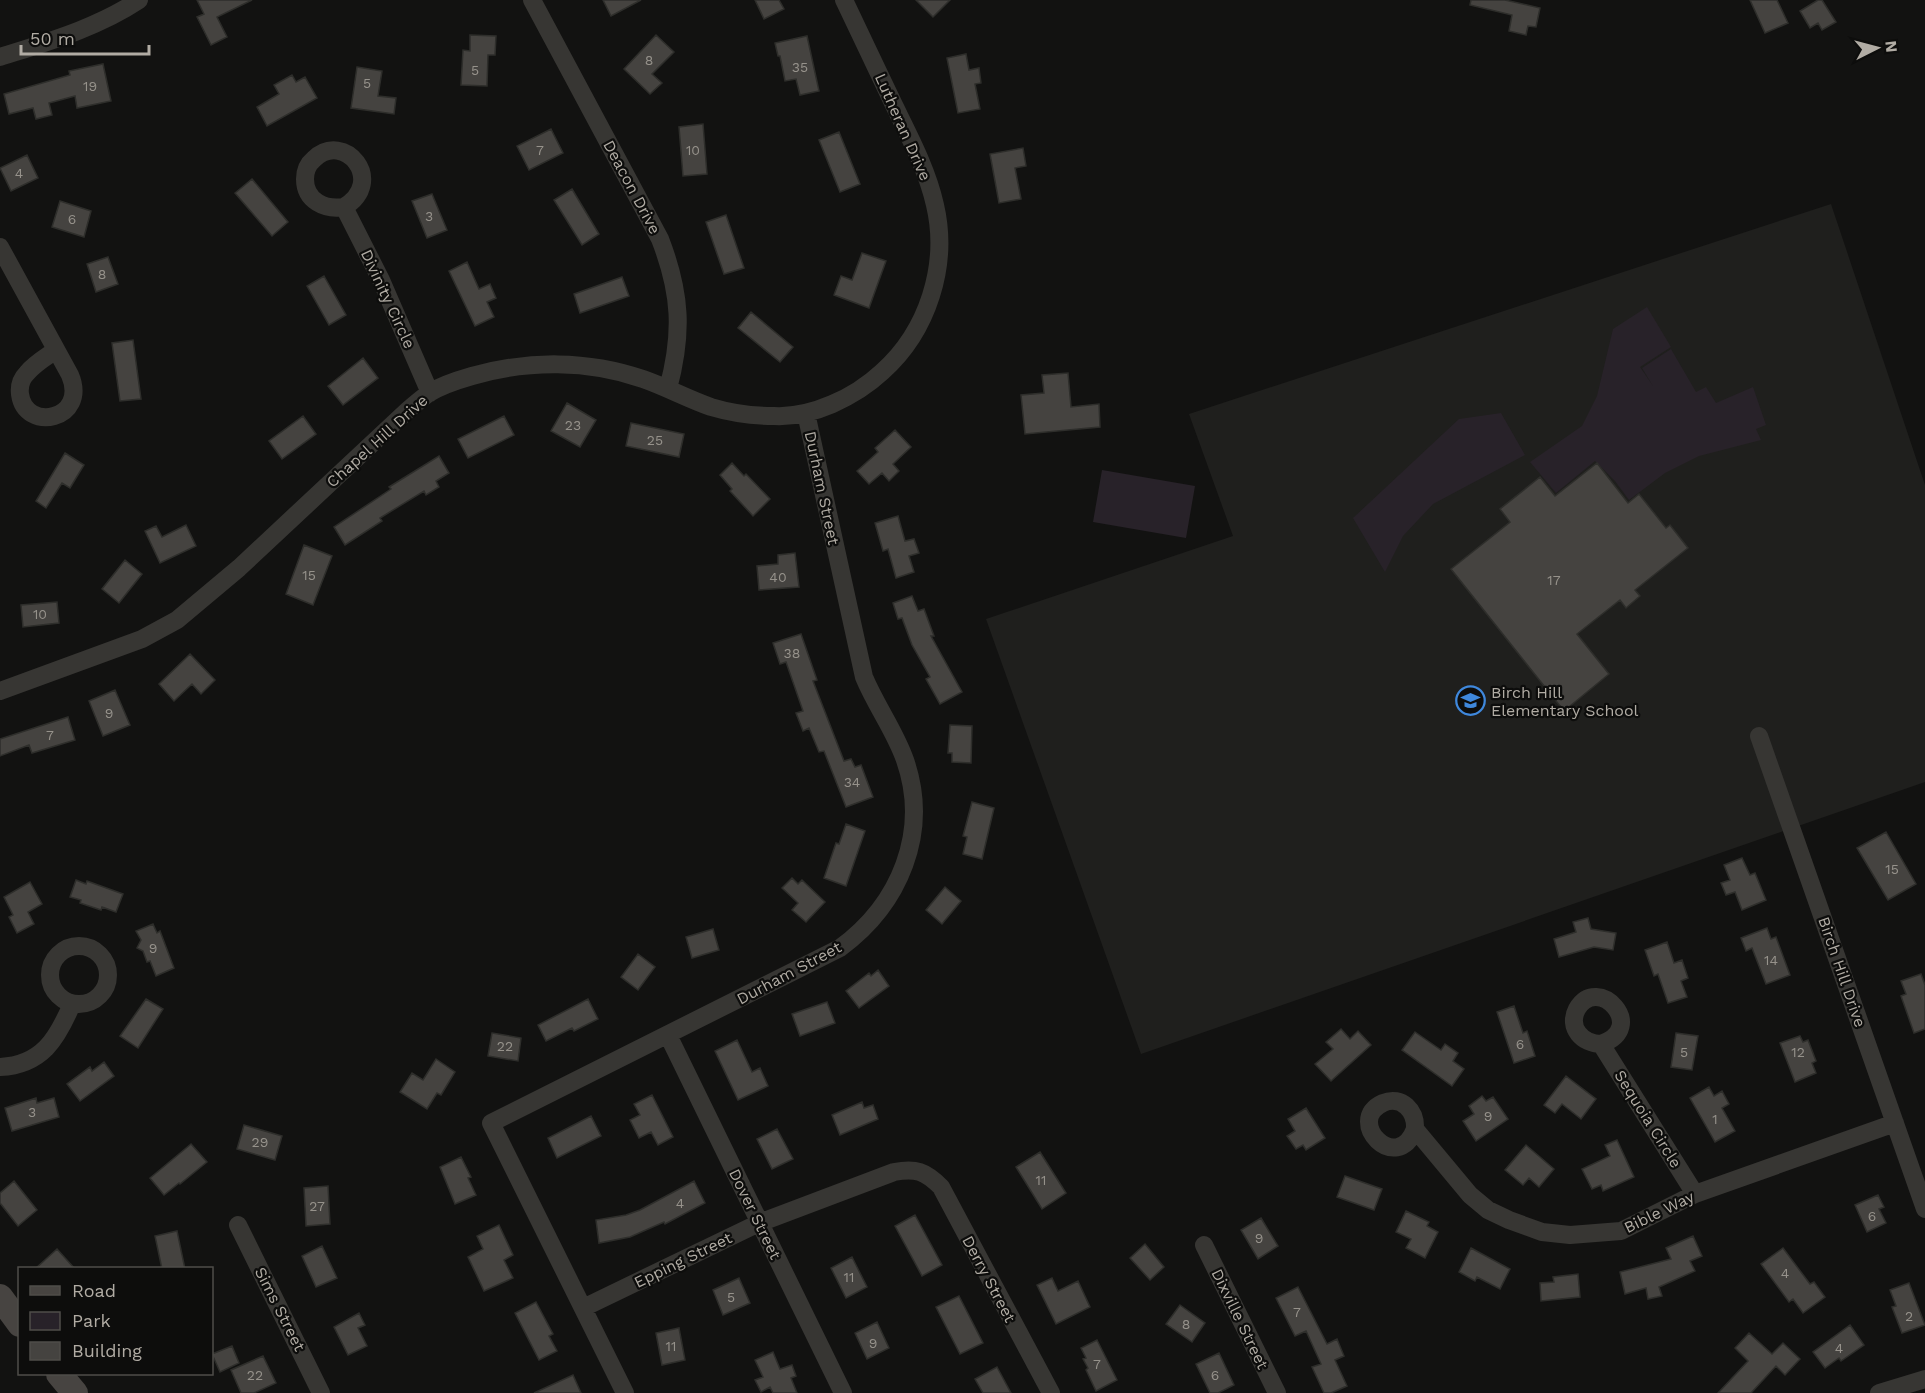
<svg xmlns="http://www.w3.org/2000/svg" width="1925" height="1393" font-family="'Work Sans',sans-serif">
	<style>
		.built { fill: #1f1f1d }
		.green { fill: #282229 }
		.building { fill: #454340; stroke: #2e2e2b; stroke-width: 1.5 }
		.lines { fill: none; stroke-linecap: round; stroke-linejoin: round }
		.minor { stroke: #373633; stroke-width: 18 }
		.secondary { stroke: #474441; stroke-width: 26 }
		.labels { text-anchor: middle; dominant-baseline: central; stroke-width: 4.5; stroke-linejoin: round; paint-order: stroke }
		.number-label { font-size: 14px; fill: #96928b }
		.street-label { font-size: 16px; fill: #b1aca4; stroke: #0d0d0c }
		.poi-label { font-size: 16px; fill: #b1aca4; stroke: #0d0d0c; text-anchor: start }
	</style>
	<rect width="100%" height="100%" fill="#121211"/>
	<path class="built" d="M1831 204 1925 485V782L1141 1054 986 619 1233 536 1189 414Z"/>
	<path class="green" d="M1647 307 1671 347 1640 367 1653 386 1642 368 1671 349 1696 392 1706 387 1716 403 1753 387 1766 425 1756 429 1761 440 1699 456 1665 473 1629 500 1615 481 1595 461 1556 493 1530 462 1582 426 1597 396 1613 329Z
		M1501 413 1525 455 1433 504 1403 536 1385 572 1353 518 1459 419Z
		M1102 470 1195 486 1186 538 1093 522Z"/>
	<path class="building" d="M197 0H252L217 17 227 37 211 45 197 17 204 14Z
		M603 0H641L611 16Z
		M755 0H779L784 9 764 19Z
		M916 0H950L933 17Z
		M1471 0H1505L1540 8 1536 27 1528 26 1526 35 1509 31 1512 15 1470 5Z
		M1750 0H1777L1788 23 1765 33Z
		M1818 0H1822L1836 22 1822 30 1818 23 1810 28 1800 11Z
		M470 35 496 36 495 55H488L487 86 461 85 463 50 470 51Z
		M656 35 674 52 652 74 662 83 650 94 624 69Z
		M807 36 819 91 800 95 796 79 785 81 780 56H778L775 43Z
		M966 54 969 70 979 68 981 83 975 84 980 109 958 113 947 58Z
		M103 64 111 101 77 108 75 96 49 103 52 115 36 119 33 108 9 114 4 94 70 75 69 71Z
		M357 67 382 71 378 96 396 98 394 114 351 108Z
		M292 75 296 82 305 77 317 98 267 126 257 107 279 94 274 85Z
		M703 124 707 174 683 176 679 127Z
		M551 129 563 153 529 170 517 146Z
		M839 132 860 184 840 192 819 140Z
		M1023 148 1026 166 1015 168 1021 199 999 203 990 154Z
		M27 155 38 178 11 191 0 168Z
		M252 179 288 222 272 236 235 193Z
		M572 189 599 234 582 245 554 200Z
		M432 194 447 230 427 238 412 201Z
		M60 201 91 211 84 237 52 227Z
		M726 215 744 268 724 274 706 222Z
		M862 253 886 261 869 308 834 295 841 276 852 280Z
		M108 257 118 284 96 292 87 264Z
		M467 262 479 289 490 284 496 298 487 302 494 317 475 326 449 271Z
		M324 276 346 315 329 325 307 286Z
		M622 277 629 296 580 313 574 294Z
		M751 312 793 347 780 362 738 328Z
		M133 340 141 399 120 401 112 343Z
		M363 358 378 378 343 405 328 386Z
		M1068 373 1071 407 1099 404 1100 427 1025 434 1021 395 1044 393 1042 375Z
		M567 403 596 420 580 447 551 431Z
		M303 416 316 434 282 459 269 441Z
		M504 416 514 435 468 458 458 439Z
		M631 423 684 434 679 457 626 446Z
		M895 430 911 447 893 464 899 471 889 481 882 473 869 484 857 471 878 452 875 448Z
		M65 453 84 465 70 488 62 483 46 508 36 501Z
		M439 456 449 473 436 481 439 487 426 495 424 491 380 518 382 521 345 545 334 527 391 489 389 487Z
		M732 463 744 476 746 474 770 499 753 516 730 491 732 489 720 475Z
		M1597 463 1628 503 1639 494 1666 528 1670 525 1688 548 1635 590 1640 596 1626 608 1620 600 1577 634 1609 674 1564 711 1451 569 1510 522 1500 509 1540 477 1555 496Z
		M898 516 905 541 914 539 919 553 909 556 914 572 896 578 888 549 883 551 875 523Z
		M186 525 196 546 160 563 145 531 156 526 162 537Z
		M304 545 332 556 313 605 286 594Z
		M795 553 799 587 759 590 757 566 778 564V555Z
		M125 560 142 574 119 603 102 589Z
		M912 596 918 611 924 609 934 636H931L962 692 940 704 926 679 930 677 912 645 902 618 898 619 893 603Z
		M57 602 59 623 23 627 21 605Z
		M801 634 817 680 813 681 844 761 851 759 855 767 861 765 873 797 846 807 824 751 819 752 809 728 803 731 796 713 803 711 786 662 780 664 773 643Z
		M190 654 215 680 201 694 192 684 174 701 159 684Z
		M115 690 130 725 103 736 89 701Z
		M68 717 75 740 32 753 29 745 0 756V739Z
		M950 725 972 726 971 763 952 762V753H948Z
		M972 802 994 808 982 859 963 854 967 837 963 836Z
		M846 824 865 831 846 886 824 878 836 843 839 844Z
		M1886 832 1916 884 1888 900 1857 848Z
		M1742 858 1750 875 1755 873 1766 900 1742 910 1735 892 1726 895 1721 883 1730 880 1724 865Z
		M792 878 798 884 802 880 825 902 806 922 792 910 798 903 782 888Z
		M76 880 86 884 87 881 123 894 116 912 102 907 101 910 80 903 81 900 70 897Z
		M30 882 42 904 28 912 34 924 17 933 9 917 13 915 4 897Z
		M945 887 961 901 942 924 926 910Z
		M1588 918 1591 929 1616 933 1613 950 1594 947 1559 957 1554 939 1576 932 1573 922Z
		M153 924 157 933 160 931 174 968 156 976 150 961 147 962 143 951 137 948 141 940 136 931Z
		M1767 928 1771 939 1776 937 1790 975 1766 984 1752 948 1746 951 1741 938Z
		M713 929 719 950 692 958 686 937Z
		M1667 942 1674 963 1682 960 1688 978 1681 981 1687 997 1668 1003 1658 974 1654 976 1645 950Z
		M638 954 655 967 638 990 621 977Z
		M878 970 889 986 859 1008 846 991 869 973 871 976Z
		M1921 974 1925 985V1029L1914 1033 1901 996 1906 994 1901 981Z
		M146 999 163 1009 138 1048 120 1036Z
		M588 999 598 1019 574 1031 572 1028 546 1041 538 1025Z
		M827 1002 835 1023 800 1036 792 1014Z
		M1514 1006 1523 1033 1527 1031 1535 1056 1514 1063 1497 1012Z
		M1341 1029 1350 1039 1358 1031 1371 1045 1331 1081 1315 1064 1333 1049 1326 1042Z
		M1415 1032 1441 1050 1445 1044 1458 1053 1453 1061 1464 1069 1452 1086 1402 1050Z
		M492 1033 521 1038 518 1061 488 1056Z
		M1676 1033 1698 1036 1692 1070 1671 1067Z
		M1800 1036 1803 1042 1808 1040 1816 1061 1812 1063 1816 1073 1795 1082 1780 1043Z
		M737 1040 752 1072 760 1068 768 1086 738 1100 715 1051Z
		M436 1059 455 1072 441 1095 437 1093 427 1109 400 1092 412 1073 423 1080Z
		M104 1062 114 1076 80 1101 67 1084 90 1067 92 1071Z
		M1566 1076 1596 1099 1581 1119 1562 1104 1555 1113 1544 1105Z
		M1709 1087 1714 1096 1722 1091 1729 1104 1722 1108 1735 1131 1715 1142 1690 1098Z
		M652 1095 673 1137 658 1145 651 1132 639 1138 630 1120 640 1115 634 1104Z
		M1482 1096 1486 1101 1493 1097 1508 1119 1476 1141 1463 1121 1474 1114 1469 1106Z
		M36 1098 37 1103 54 1098 59 1117 12 1131 5 1108Z
		M862 1102 864 1108 873 1105 878 1119 840 1135 832 1115Z
		M1306 1108 1325 1138 1306 1150 1303 1145 1296 1149 1287 1136 1295 1131 1288 1119Z
		M591 1116 601 1136 557 1158 548 1138Z
		M244 1125 282 1136 275 1160 237 1149Z
		M777 1129 793 1159 772 1169 757 1139Z
		M1617 1140 1634 1177 1603 1191 1601 1185 1592 1189 1582 1169 1610 1156 1605 1145Z
		M191 1144 207 1162 180 1184 179 1183 164 1195 150 1178Z
		M1526 1145 1554 1169 1539 1187 1529 1178 1523 1185 1505 1170Z
		M1040 1152 1066 1193 1042 1209 1016 1167Z
		M461 1157 471 1177 468 1178 476 1195 455 1204 440 1167Z
		M1345 1176 1382 1189 1374 1210 1337 1197Z
		M14 1181 37 1210 18 1226 0 1203V1193Z
		M694 1181 705 1203 665 1224 664 1222 630 1237 599 1243 596 1220 626 1215 640 1210Z
		M328 1186 330 1224 306 1226 304 1188Z
		M1878 1195 1884 1207 1879 1209 1886 1223 1867 1232 1855 1205Z
		M1406 1211 1429 1222 1427 1226 1438 1232 1425 1258 1406 1248 1411 1239 1396 1232Z
		M915 1215 942 1265 922 1276 895 1226Z
		M1261 1218 1278 1246 1258 1259 1241 1230Z
		M499 1225 513 1255 504 1260 513 1278 484 1291 468 1257 483 1249 477 1236Z
		M177 1231 185 1269H162L155 1236Z
		M1693 1236 1702 1256 1690 1261 1695 1271 1659 1287 1662 1296 1648 1299 1646 1288 1625 1294 1620 1272 1671 1259 1666 1248Z
		M1145 1244 1164 1267 1150 1280 1130 1258Z
		M322 1246 337 1278 316 1287 302 1256Z
		M1471 1248 1510 1269 1500 1289 1477 1277 1475 1281 1459 1272Z
		M1783 1248 1810 1284 1814 1282 1825 1297 1803 1313 1793 1299 1789 1302 1761 1264Z
		M57 1249 75 1269H35Z
		M852 1257 867 1287 846 1298 831 1268Z
		M1578 1274 1580 1297 1541 1301 1540 1283 1554 1282 1553 1277Z
		M739 1278 750 1303 723 1315 713 1290Z
		M1052 1278 1058 1291 1078 1281 1090 1307 1056 1324 1037 1285Z
		M1909 1283 1925 1325 1902 1333 1892 1307 1896 1306 1890 1290Z
		M1298 1287 1327 1344 1337 1339 1344 1356 1335 1360 1347 1386 1331 1393H1324L1312 1367 1321 1364 1306 1331 1295 1336 1276 1298Z
		M959 1296 983 1343 960 1354 936 1307Z
		M536 1302 553 1334 549 1336 557 1351 539 1360 515 1313Z
		M1180 1305 1205 1323 1192 1342 1166 1324Z
		M359 1313 365 1325 358 1328 367 1346 348 1355 334 1327Z
		M877 1322 889 1348 867 1359 855 1333Z
		M1850 1325 1864 1345 1841 1361 1839 1358 1825 1368 1813 1352Z
		M679 1328 685 1360 662 1365 656 1333Z
		M1749 1333 1772 1354 1783 1343 1800 1359 1785 1375 1776 1366 1751 1393H1718L1748 1361 1735 1348Z
		M1097 1340 1117 1380 1096 1391 1086 1370 1088 1368 1083 1359 1086 1358 1081 1348Z
		M232 1346 239 1363 220 1372 212 1354Z
		M773 1352 780 1369 792 1365 796 1376 791 1378 797 1393H773L770 1387 761 1392 755 1380 763 1377 755 1360Z
		M1219 1353 1234 1385 1218 1393H1210L1196 1364Z
		M263 1356 276 1383 254 1393H241L231 1370Z
		M997 1367 1011 1393H983L975 1379Z
		M573 1375 581 1393H534Z"/>
	<g class="lines">
		<path class="minor" d="M532 0 660 239C681 293 683 333 668 389
			M0 57C47 42 97 28 139 0
			M344 207C325 210 305 201 305 179 305 171 308 164 314 159 344 130 387 181 344 207L381 280 430 393
			M0 247 70 375C89 420 25 433 20 394 19 386 21 379 27 373 34 364 46 357 56 350
			M0 691 142 639 177 620 239 568 408 410C415 404 422 398 429 393 442 385 458 380 472 376 528 360 588 360 643 379 666 387 688 399 711 407 731 413 753 416 774 416 812 418 855 397 882 372 928 331 949 265 935 205 927 169 909 136 893 103 877 69 860 34 844 0
			M1759 736 1925 1209
			M50 975a29 29 0 1 1 58 0a29 29 0 1 1-58 0Z
			M668 1035 843 1393
			M1601 1044C1583 1044 1567 1028 1577 1009 1598 973 1649 1028 1601 1044L1695 1194
			M0 1067C42 1065 57 1039 72 1004
			M1415 1129C1397 1176 1344 1121 1383 1103 1402 1095 1416 1111 1415 1129L1470 1195 1488 1210 1509 1220 1542 1232 1570 1235 1621 1231 1695 1194 1895 1123
			M238 1225 321 1393
			M1204 1245 1277 1393
			M583 1308 759 1223 894 1172C916 1168 925 1171 941 1187L1051 1393
			M625 1393 491 1123 840 948C900 904 930 832 905 760 895 731 876 706 864 677L806 413
			M1879 1393 1925 1379"/>
		<path class="secondary" d="M0 1297 20 1324
			M59 1374 75 1393"/>
	</g>
	<defs>
		<symbol id="school-ring" viewBox="-11 -11 22 22"><circle r="9.5" fill="#0d0d0c" stroke="#3f88dc" stroke-width="1.5"/><path d="M0-5L7-2L0 1L-7-2ZM-4 1L0 2.5L4 1V4Q0 6-4 4Z" fill="#3f88dc"/></symbol>
	</defs>
	<g fill-rule="evenodd">
		<use href="#school-ring" x="1454" y="684" width="33" height="33"/>
	</g>
	<g class="labels">
		<g class="number-label">
			<text x="649" y="60">8</text>
			<text x="800" y="67">35</text>
			<text x="475" y="70">5</text>
			<text x="367" y="83">5</text>
			<text x="90" y="86">19</text>
			<text x="540" y="150">7</text>
			<text x="693" y="150">10</text>
			<text x="19" y="173">4</text>
			<text x="429" y="216">3</text>
			<text x="72" y="219">6</text>
			<text x="102" y="274">8</text>
			<text x="573" y="425">23</text>
			<text x="655" y="440">25</text>
			<text x="309" y="575">15</text>
			<text x="778" y="577">40</text>
			<text x="1554" y="580">17</text>
			<text x="40" y="614">10</text>
			<text x="792" y="653">38</text>
			<text x="109" y="713">9</text>
			<text x="50" y="735">7</text>
			<text x="852" y="782">34</text>
			<text x="1892" y="869">15</text>
			<text x="153" y="948">9</text>
			<text x="1771" y="960">14</text>
			<text x="1520" y="1044">6</text>
			<text x="505" y="1046">22</text>
			<text x="1684" y="1052">5</text>
			<text x="1798" y="1052">12</text>
			<text x="32" y="1112">3</text>
			<text x="1488" y="1116">9</text>
			<text x="1715" y="1119">1</text>
			<text x="260" y="1142">29</text>
			<text x="1041" y="1180">11</text>
			<text x="680" y="1203">4</text>
			<text x="317" y="1206">27</text>
			<text x="1872" y="1216">6</text>
			<text x="1259" y="1238">9</text>
			<text x="1785" y="1273">4</text>
			<text x="849" y="1277">11</text>
			<text x="731" y="1297">5</text>
			<text x="1297" y="1312">7</text>
			<text x="1909" y="1316">2</text>
			<text x="1186" y="1324">8</text>
			<text x="873" y="1343">9</text>
			<text x="671" y="1346">11</text>
			<text x="1839" y="1348">4</text>
			<text x="1097" y="1364">7</text>
			<text x="255" y="1375">22</text>
			<text x="1215" y="1375">6</text>
		</g>
		<g class="street-label">
			<text transform="translate(903 127) rotate(66)">Lutheran Drive</text>
			<text transform="translate(632 187) rotate(62)">Deacon Drive</text>
			<text transform="translate(388 299) rotate(65)">Divinity Circle</text>
			<text transform="translate(377 441) rotate(-42)">Chapel Hill Drive</text>
			<text transform="translate(822 488) rotate(78)">Durham Street</text>
			<text transform="translate(1842 972) rotate(71)">Birch Hill Drive</text>
			<text transform="translate(789 973) rotate(-28)">Durham Street</text>
			<text transform="translate(1648 1119) rotate(58)">Sequoia Circle</text>
			<text transform="translate(1659 1212) rotate(-26)">Bible Way</text>
			<text transform="translate(755 1214) rotate(64)">Dover Street</text>
			<text transform="translate(683 1260) rotate(-26)">Epping Street</text>
			<text transform="translate(989 1279) rotate(62)">Derry Street</text>
			<text transform="translate(280 1309) rotate(63)">Sims Street</text>
			<text transform="translate(1240 1319) rotate(64)">Dixville Street</text>
		</g>
		<g class="poi-label">
			<text x="1491" y="692">Birch Hill<tspan x="1491" dy="18">Elementary School</tspan></text>
		</g>
	</g>
	<rect x="18" y="1267" width="195" height="108" fill="#0d0d0c" stroke="#4f4d49" stroke-width="1.5"/>
	<rect x="30" y="1286" width="30" height="9" fill="#474441" stroke="#4f4d49" stroke-width="1.5"/>
	<text x="72" y="1297" font-size="18" fill="#b1aca4">Road</text>
	<rect x="30" y="1312" width="30" height="18" fill="#282229" stroke="#4f4d49" stroke-width="1.5"/>
	<text x="72" y="1327" font-size="18" fill="#b1aca4">Park</text>
	<rect x="30" y="1342" width="30" height="18" fill="#454340" stroke="#4f4d49" stroke-width="1.5"/>
	<text x="72" y="1357" font-size="18" fill="#b1aca4">Building</text>
	<g transform="translate(1877 48) rotate(84)" stroke="#0d0d0c" stroke-width="4.5" paint-order="stroke">
	<path d="M0-4.5L10 22L0 15L-10 22Z" fill="#b1aca4"/>
	<text y="-9" font-size="16" font-weight="bold" text-anchor="middle" fill="#b1aca4">N</text>
	</g>
	<path d="M21 45v9h128v-9" fill="none" stroke="#b1aca4" stroke-width="3"/>
	<text x="30" y="45" font-size="18" fill="#b1aca4" stroke="#0d0d0c" stroke-width="4.5" paint-order="stroke">50 m</text>
</svg>
